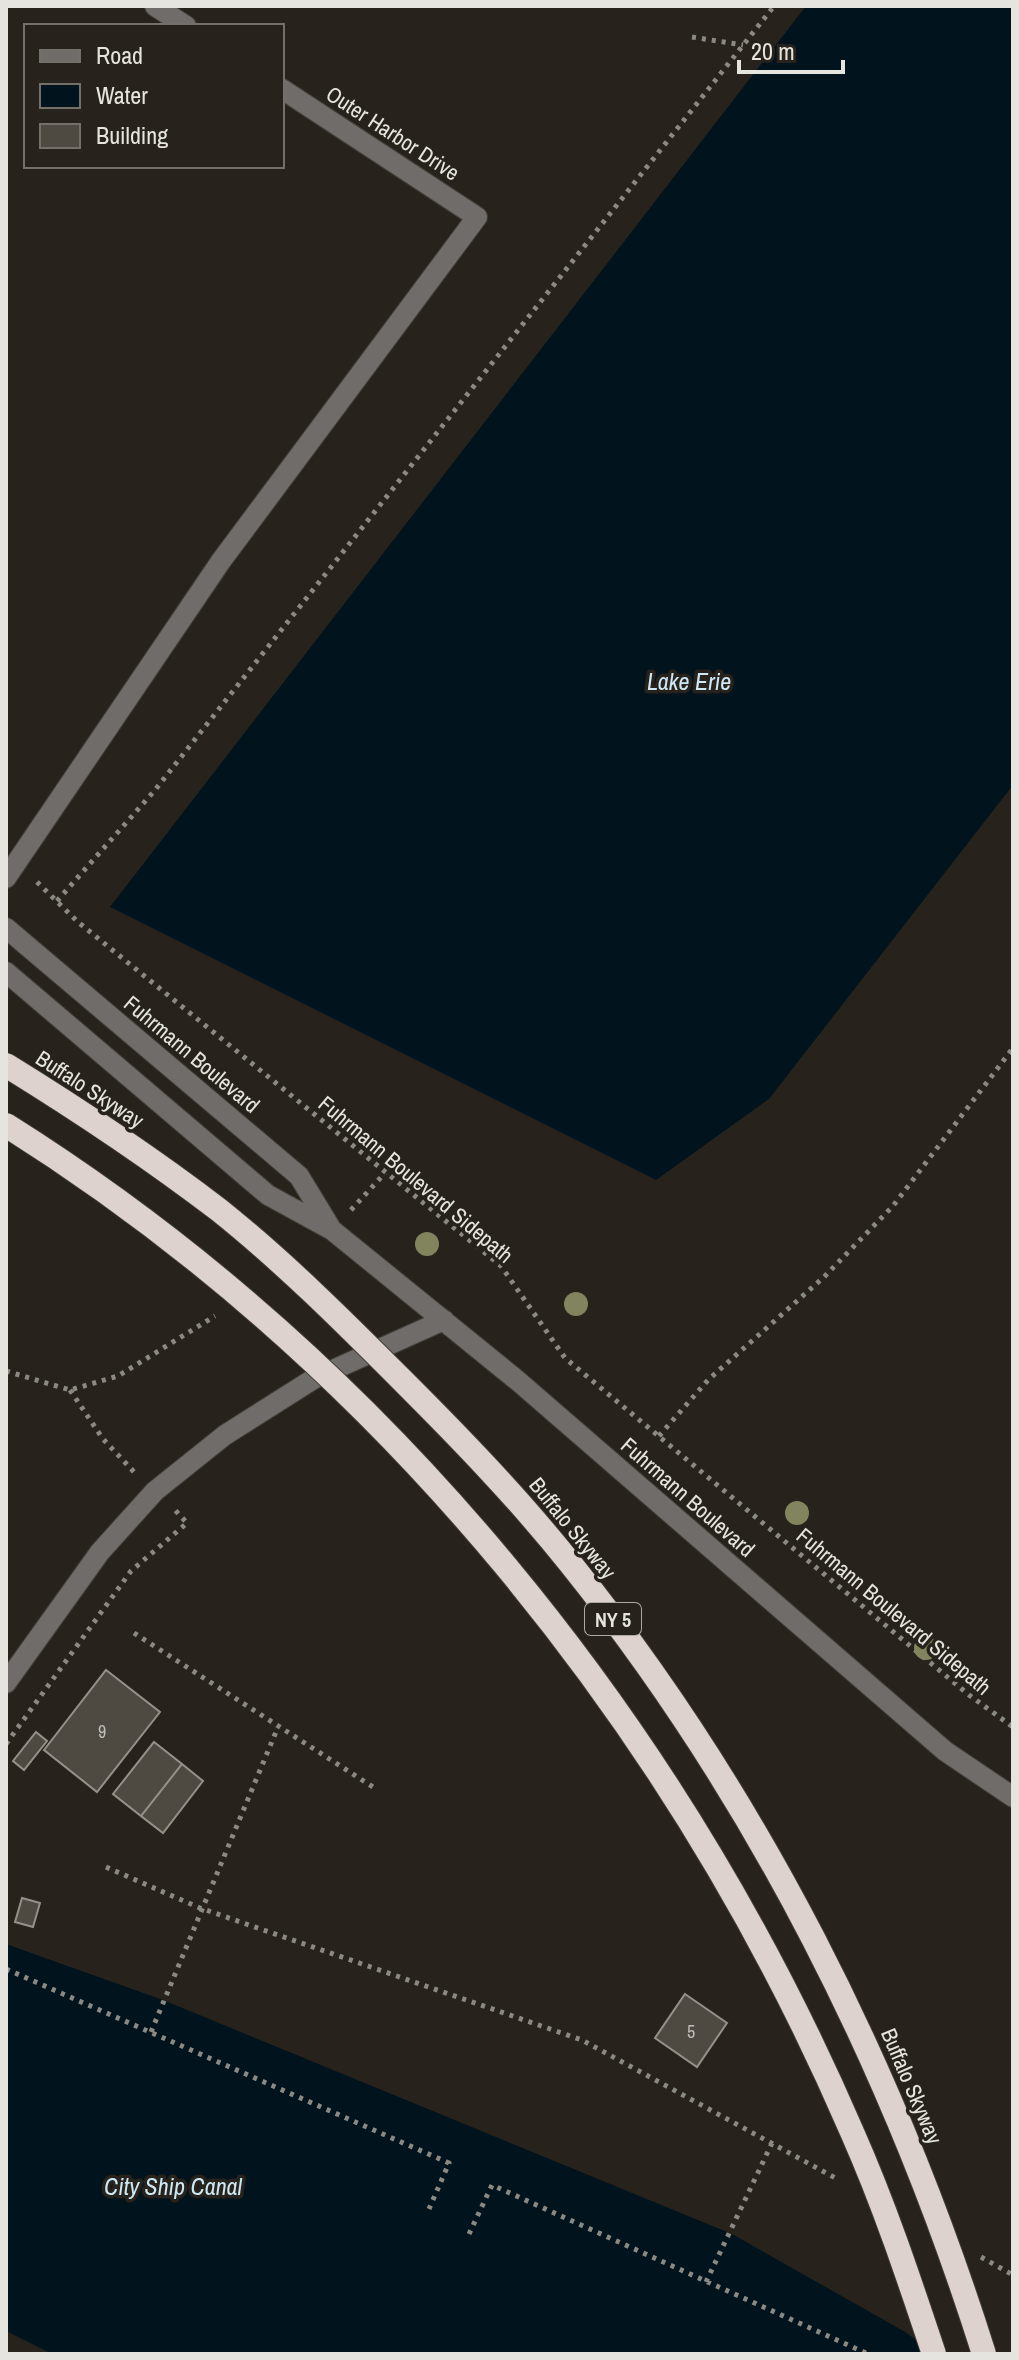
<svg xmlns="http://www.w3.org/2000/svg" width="1019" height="2360" font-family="'Archivo Narrow',sans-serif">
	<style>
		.water { fill: #01141d }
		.building { fill: #4e4a42; stroke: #969188; stroke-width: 2 }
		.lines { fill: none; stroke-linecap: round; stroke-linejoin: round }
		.minor-casing { stroke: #423e37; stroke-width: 22 }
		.path { stroke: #8b8983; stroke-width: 5; stroke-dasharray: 4 6; stroke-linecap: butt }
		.minor { stroke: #706c6a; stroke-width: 20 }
		.highway-bridge-casing { stroke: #423e37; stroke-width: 26; stroke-linecap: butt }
		.highway-bridge { stroke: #ddd2cd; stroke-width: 24 }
		.tree { fill: #81845d }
		.labels { text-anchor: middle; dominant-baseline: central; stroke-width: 7; stroke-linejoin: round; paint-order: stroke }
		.number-label { font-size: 18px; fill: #c0beb8 }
		.shield { fill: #27231c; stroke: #adaaa4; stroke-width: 2 }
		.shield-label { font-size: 20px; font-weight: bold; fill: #e6e4df }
		.street-label { font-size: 22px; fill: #e6e4df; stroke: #27231c }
		.water-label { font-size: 24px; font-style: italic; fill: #cee9f6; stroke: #27231c }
	</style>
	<rect width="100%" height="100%" fill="#27231c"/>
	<path class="water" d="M806 6H1013V785L769 1099 656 1180 110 907Z
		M6 1944 163 2000 732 2234 907 2333 933 2354H52L6 2331Z"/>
	<path class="building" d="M106 1670 160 1712 97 1792 44 1750Z
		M36 1732 47 1741 24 1770 13 1761Z
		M154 1742 182 1764 141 1816 113 1794Z
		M182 1764 203 1781 163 1833 141 1816Z
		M22 1898 40 1903 33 1927 15 1922Z
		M685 1994 727 2023 697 2067 655 2038Z"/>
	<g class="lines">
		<defs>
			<path id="minor" d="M155 6 186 26
				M6 878 221 561 477 217 282 89
				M6 928 299 1176 330 1227
				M6 972 268 1195 332 1230 518 1381 945 1751 1013 1797
				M6 1683 100 1552 155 1491 225 1435 315 1378 444 1320"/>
		</defs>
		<use href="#minor" class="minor-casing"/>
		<path class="path" d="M692 37 743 45
			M37 882 78 922 501 1266 565 1358 969 1695 1013 1727
			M57 901 155 790 774 6
			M351 1210 385 1173
			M6 1371 70 1390 118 1376 215 1316
			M70 1390 103 1439 136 1474
			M659 1436 708 1380 824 1277 893 1206 1013 1048
			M134 1633 373 1787
			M6 1744 131 1571 187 1523 175 1510
			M106 1867 200 1908 582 2040 839 2180
			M6 1969 449 2163 429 2209
			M151 2032 278 1727
			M469 2234 492 2185 868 2354
			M981 2257 1013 2275
			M706 2282 772 2143"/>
		<use href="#minor" class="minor"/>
		<defs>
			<path id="highway-bridge" d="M6 1065C79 1110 151 1158 219 1210 284 1262 343 1321 402 1380 461 1439 518 1498 570 1563 758 1797 894 2069 984 2354
				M6 1125C383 1362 676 1724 852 2132 884 2204 909 2279 934 2354"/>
		</defs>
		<use href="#highway-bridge" class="highway-bridge-casing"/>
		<use href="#highway-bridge" class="highway-bridge"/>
	</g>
	<g class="tree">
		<circle cx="427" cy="1244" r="12"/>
		<circle cx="576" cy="1304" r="12"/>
		<circle cx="797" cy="1513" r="12"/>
		<circle cx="926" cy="1648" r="12"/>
	</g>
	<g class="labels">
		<g class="number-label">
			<text x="102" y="1731">9</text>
			<text x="691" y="2031">5</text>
		</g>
		<rect class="shield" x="585" y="1603" width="56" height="32" rx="6"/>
		<g class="shield-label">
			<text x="613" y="1619">NY 5</text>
		</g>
		<g class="street-label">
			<text transform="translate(393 133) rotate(33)">Outer Harbor Drive</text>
			<text transform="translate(192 1054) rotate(40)">Fuhrmann Boulevard</text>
			<text transform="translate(90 1089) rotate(33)">Buffalo Skyway</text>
			<text transform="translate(416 1179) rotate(40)">Fuhrmann Boulevard Sidepath</text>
			<text transform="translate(688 1497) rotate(41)">Fuhrmann Boulevard</text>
			<text transform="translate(573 1528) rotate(51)">Buffalo Skyway</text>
			<text transform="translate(894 1611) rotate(40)">Fuhrmann Boulevard Sidepath</text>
			<text transform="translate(912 2086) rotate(67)">Buffalo Skyway</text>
		</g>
		<g class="water-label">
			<text x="689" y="681">Lake Erie</text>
			<text x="173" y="2186">City Ship Canal</text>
		</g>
	</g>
	<rect width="1019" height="2360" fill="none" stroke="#e6e4df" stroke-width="16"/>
	<rect x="24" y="24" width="260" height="144" fill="#27231c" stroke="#73706a" stroke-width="2"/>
	<rect x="40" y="50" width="40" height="12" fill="#706c6a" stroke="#73706a" stroke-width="2"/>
	<text x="96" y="64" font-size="24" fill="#e6e4df">Road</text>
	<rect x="40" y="84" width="40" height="24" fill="#01141d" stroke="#73706a" stroke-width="2"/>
	<text x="96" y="104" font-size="24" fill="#e6e4df">Water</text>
	<rect x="40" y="124" width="40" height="24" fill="#4e4a42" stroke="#73706a" stroke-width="2"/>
	<text x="96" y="144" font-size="24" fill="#e6e4df">Building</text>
	<path d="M739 60v12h104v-12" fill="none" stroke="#e6e4df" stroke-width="4"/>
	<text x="751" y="60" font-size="24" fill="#e6e4df" stroke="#27231c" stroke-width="6" paint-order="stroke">20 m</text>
</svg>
